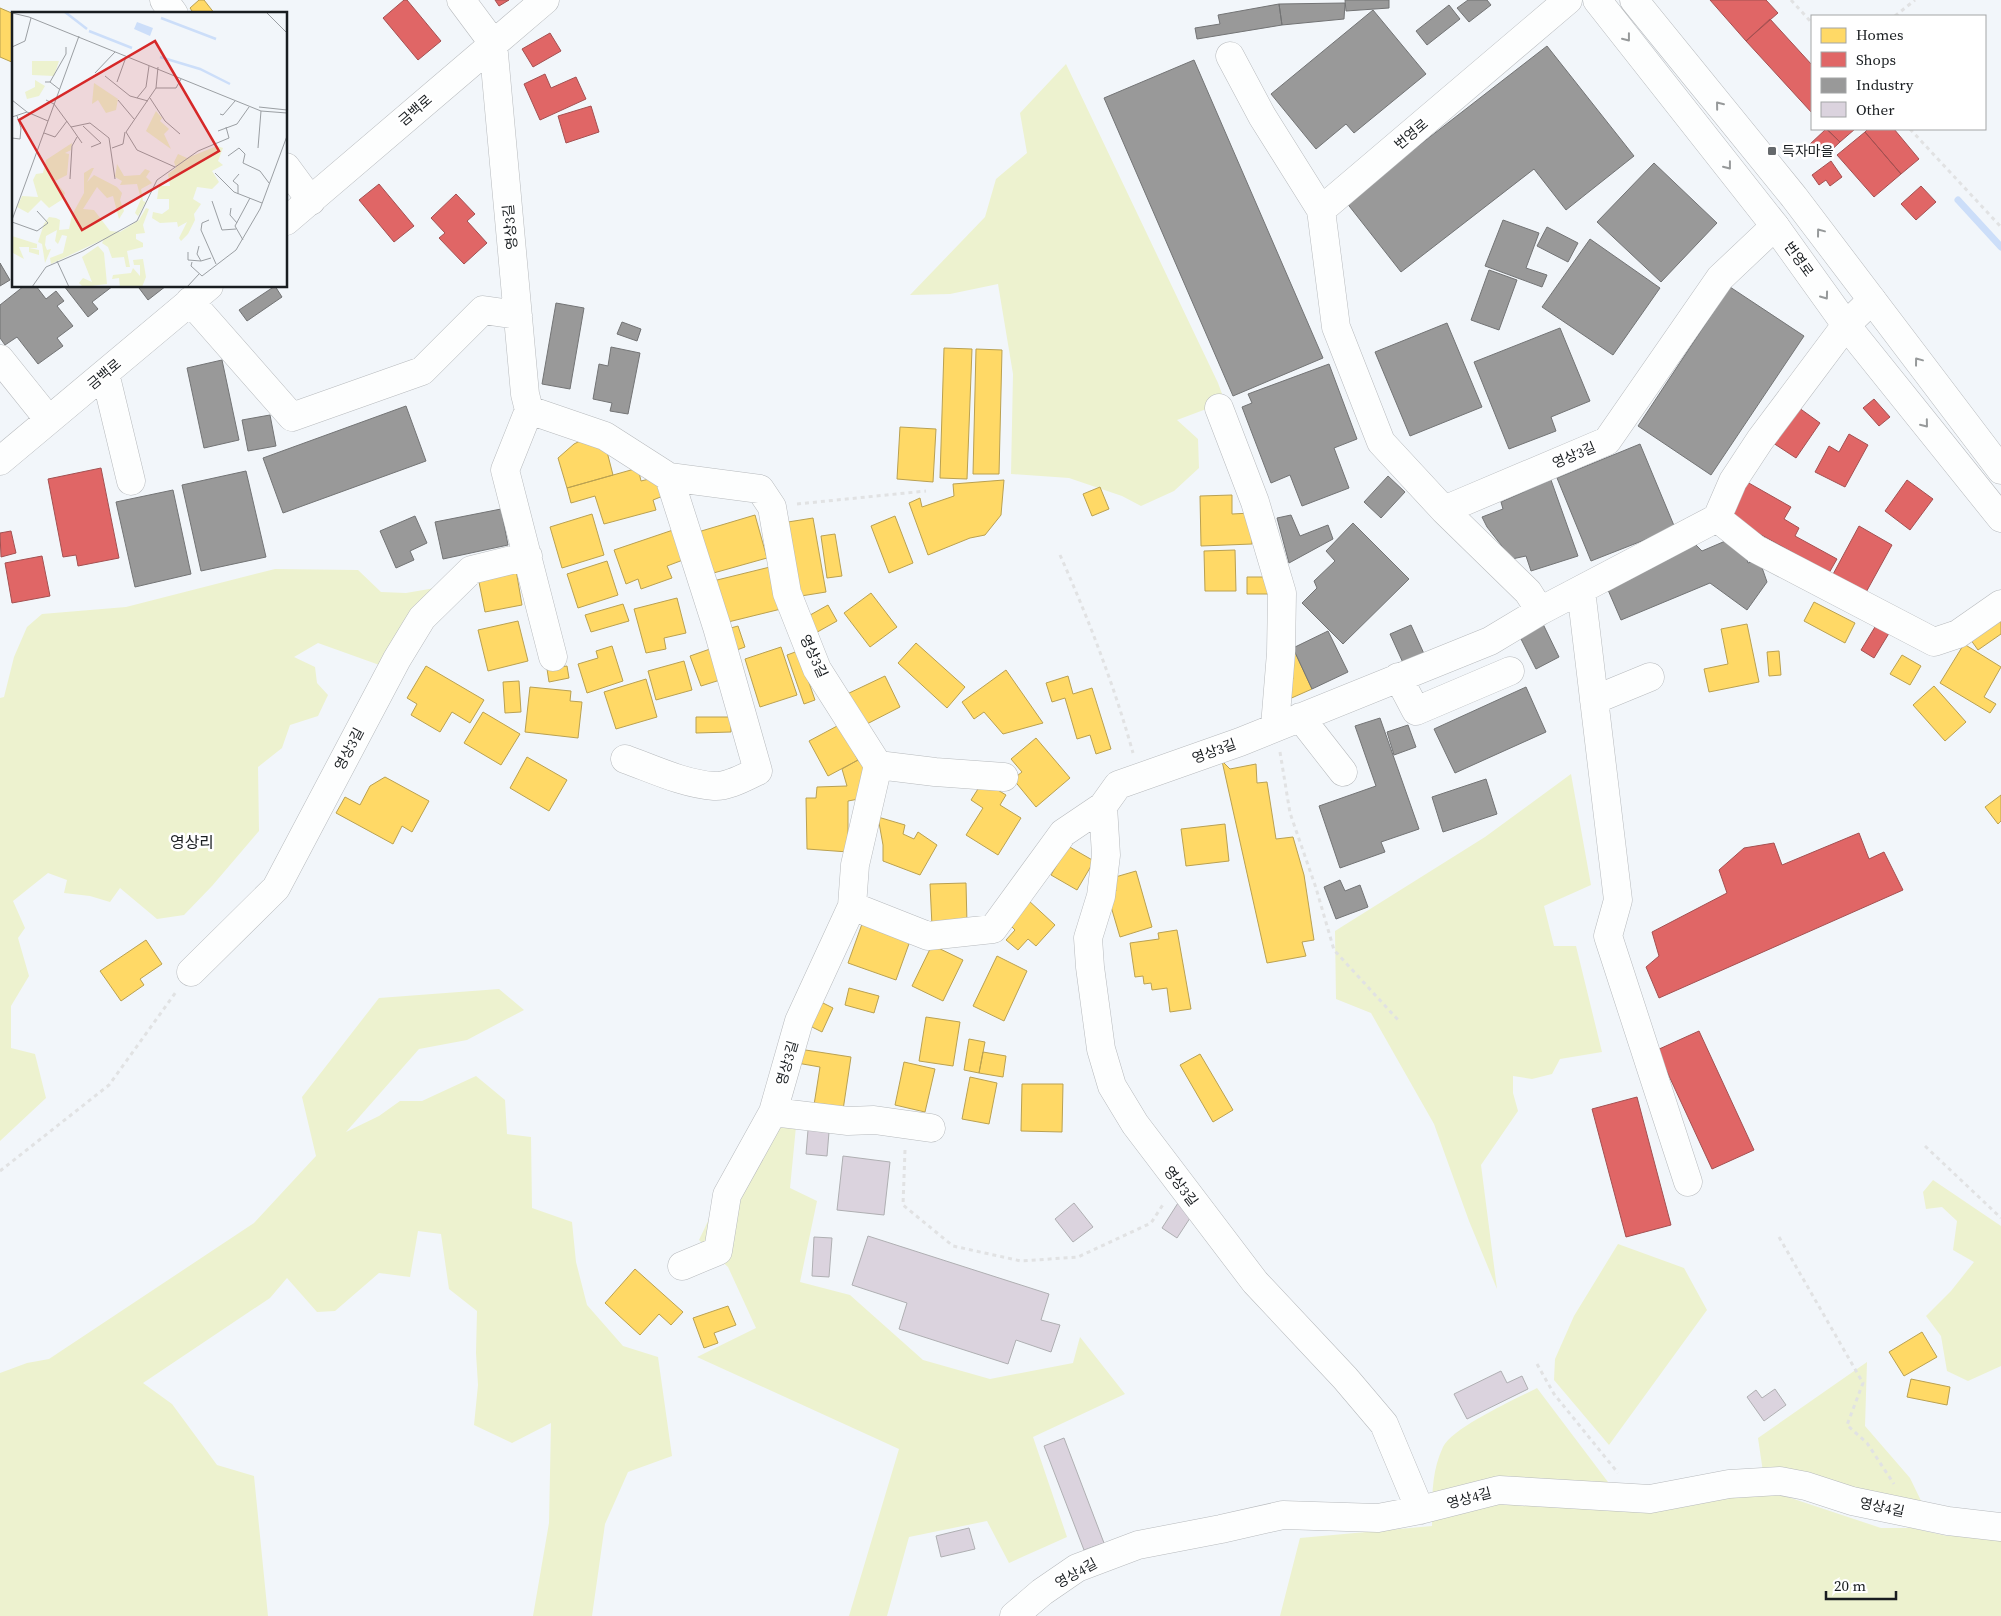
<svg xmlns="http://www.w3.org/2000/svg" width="2001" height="1616" font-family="'Source Serif 4','Noto Sans KR',serif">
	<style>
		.green { fill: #edf2cf }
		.homes { fill: #ffd966; stroke: #baa151 }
		.shops { fill: #e06666; stroke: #a45051 }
		.industry { fill: #999; stroke: #737475 }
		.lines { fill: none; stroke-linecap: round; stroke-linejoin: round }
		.stream { stroke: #ccdef9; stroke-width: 7 }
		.building { fill: #dbd3de; stroke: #afafb2 }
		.minor-casing { stroke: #b7babd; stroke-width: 29 }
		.major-casing { stroke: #b7babd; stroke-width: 29 }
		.path { stroke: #e1e2e3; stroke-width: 3; stroke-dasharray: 4 4; stroke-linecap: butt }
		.minor { stroke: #fdfefe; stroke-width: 28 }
		.major { stroke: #fdfefe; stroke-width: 28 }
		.oneway { stroke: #96999a }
		.poi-dot { fill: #65696c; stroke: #fff; stroke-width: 2 }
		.labels { text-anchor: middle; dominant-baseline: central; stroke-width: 5; stroke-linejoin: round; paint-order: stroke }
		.street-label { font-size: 14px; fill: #191d20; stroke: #fff }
		.poi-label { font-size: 14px; fill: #191d20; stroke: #fff; text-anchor: start }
		.quarter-label { font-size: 16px; fill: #191d20; stroke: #fff }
		.inset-river { fill: none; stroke: #ccdef9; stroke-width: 2.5 }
		.inset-road { fill: none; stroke: #9b9fa3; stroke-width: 1 }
		.view { fill: #d62828; fill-opacity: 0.15; stroke: #d62828; stroke-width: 2.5 }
		.inset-edge { fill: none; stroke: #191d20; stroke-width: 2.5 }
	</style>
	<rect width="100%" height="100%" fill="#f2f6fa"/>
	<path class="green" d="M1066 64 1218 383 1225 402 1177 420 1198 439 1199 468 1174 491 1141 506 1122 496 1069 478 1011 474 1013 374 998 284 950 294 910 295 985 217 996 179 1027 153 1020 113Z
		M275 569 358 570 381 592 406 593 435 588 385 667 318 643 294 657 315 667 317 683 328 695 318 716 290 725 282 748 258 767 259 831 212 886 184 915 157 919 120 888 110 902 90 896 64 893 67 880 48 873 13 901 25 928 18 938 29 976 11 1006V1048L35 1054 46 1098 0 1141V698L4 697 14 657 27 627 42 614 126 607Z
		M1571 774 1591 885 1544 906 1554 946H1576L1602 1052 1560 1059 1552 1074 1532 1079 1513 1076V1093L1518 1111 1481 1165 1497 1289 1469 1221 1434 1124 1371 1013 1336 999 1335 931 1485 837Z
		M499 989 524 1010 467 1040 419 1049 346 1132 379 1116 400 1101H422L476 1076 505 1100 507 1134 531 1137 532 1208 572 1222 576 1262 587 1305 623 1346 658 1357 672 1456 628 1472 605 1524 592 1616H533L549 1523 551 1423 512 1443 474 1425 478 1385 476 1353 477 1311 449 1289 441 1234 418 1231 410 1277 379 1273 335 1311 317 1312 287 1278 270 1298 143 1383 172 1404 217 1465 254 1476 268 1616H0V1373L27 1363 49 1359 254 1223 316 1156 302 1097 379 998Z
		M798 1106 790 1188 817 1201 800 1282 850 1295 923 1360 990 1379 1073 1363 1080 1337 1125 1394 1033 1437 1067 1537 1009 1563 987 1521 909 1537 887 1616H849L899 1449 697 1357 756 1328 728 1267 699 1240 761 1110Z
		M1933 1180 2001 1226V1366L1968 1381 1947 1371 1941 1336 1926 1316 1951 1291 1974 1262 1953 1250 1957 1221 1942 1207 1926 1209 1923 1192Z
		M1618 1244 1684 1268 1707 1310 1609 1445 1554 1380 1555 1359 1574 1316Z
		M1867 1362 1865 1426 1910 1478 1923 1505 1763 1472 1758 1438Z
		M1537 1388 1611 1486 1773 1492 1881 1528H1912L1947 1536 1969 1534 2001 1541V1616H1280L1300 1538 1432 1526C1432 1500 1431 1472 1443 1447 1453 1427 1516 1399 1537 1388Z"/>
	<path class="homes" d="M199 0H204L215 14H194L190 8Z
		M0 8 14 14V63L0 57Z
		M944 348 972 349 967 479 940 478Z
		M976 349 1002 350 999 474H973Z
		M900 427 936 429 933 482 897 479Z
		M588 437 605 444 613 475 567 488 558 458 574 444Z
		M638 468 641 481 657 477 663 496 653 500 656 510 604 524 595 496 571 503 567 488Z
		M1004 480 1001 515 985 535 970 538 928 555 909 503 920 498 922 507 954 496 953 484Z
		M1100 487 1109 509 1092 516 1083 494Z
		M1232 495V514L1251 513 1252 544 1201 546 1200 496Z
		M592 514 604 555 562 568 550 527Z
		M755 515 767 558 710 574 698 532Z
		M895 516 913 563 889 573 871 526Z
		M813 518 826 592 801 596 788 522Z
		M673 530 683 560 667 566 672 578 641 589 638 579 626 584 614 550Z
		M835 534 842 576 827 578 821 536Z
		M1235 550 1236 591H1205L1204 551Z
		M607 561 618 595 578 608 567 574Z
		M770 567 781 609 724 623 713 581Z
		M516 570 522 605 485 612 478 577Z
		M1247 577H1268V594H1247Z
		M871 593 897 627 870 647 844 613Z
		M677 598 686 633 664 638 666 649 646 653 634 609Z
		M1814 602 1855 623 1845 643 1804 621Z
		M623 604 629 621 591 632 585 615Z
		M828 605 837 621 812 635 803 619Z
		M2001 619V634L1978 650 1968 636Z
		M518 621 528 661 488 671 478 630Z
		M1747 624 1759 682 1709 692 1704 669 1728 664 1721 629Z
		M738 626 745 647 734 651 727 629Z
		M916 643 965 687 947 708 898 663Z
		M1964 644 2001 667 1984 697 1996 704 1990 713 1940 683Z
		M612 646 623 681 587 693 578 664 598 658 596 651Z
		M781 647 797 695 760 707 745 659Z
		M1293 648 1312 689 1287 700 1284 683 1293 679 1281 653Z
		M710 649 720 680 701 686 690 656Z
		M798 651 815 700 804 704 787 655Z
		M1779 651 1781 675 1769 676 1767 652Z
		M1902 655 1921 666 1910 685 1890 674Z
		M684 661 692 690 656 700 648 671Z
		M426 666 484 700 470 723 452 712 440 732 411 715 417 704 407 698Z
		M567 666 569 678 549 682 547 669Z
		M1006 670 1043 723 1003 734 984 712 974 719 962 702Z
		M885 676 900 707 861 727 845 695Z
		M1068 676 1073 694 1092 688 1111 749 1096 754 1090 735 1077 739 1065 698 1052 702 1046 683Z
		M646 679 657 717 616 729 604 692Z
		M519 681 521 712 505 713 503 682Z
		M1934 686 1966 722 1945 741 1913 705Z
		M530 687 571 691 570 701 582 702 578 738 525 732Z
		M483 712 520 734 501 765 464 743Z
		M696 717H731V732L696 733Z
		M839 725 858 760 828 776 809 741Z
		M1036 738 1070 778 1036 807 1013 779 1022 772 1011 759Z
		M527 757 567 780 549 811 510 788Z
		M858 760 866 770 864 798 848 801V852L807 849 806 798H816L817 787 847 786 842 769Z
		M1222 761 1230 769 1256 764 1257 783 1267 782 1276 839 1293 837 1304 875 1314 940 1302 942 1306 956 1267 963Z
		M385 777 429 801 412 832 402 826 393 844 336 813 345 797 360 805 370 786Z
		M983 781 1006 795 1000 805 1021 818 998 855 966 835 983 808 971 800Z
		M2001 795V821L1998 824 1985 807Z
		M878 817 905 825 903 834 914 839 918 832 937 845 920 875 883 861V845Z
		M1225 824 1229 861 1186 866 1181 829Z
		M1068 846 1094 861 1077 890 1051 875Z
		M1136 871 1152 927 1120 937 1107 893 1116 891 1112 878Z
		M966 883 967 924 932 926 930 884Z
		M1028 900 1055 925 1036 946 1028 939 1018 950 1006 940 1015 930 1008 923Z
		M862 924 910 941 896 980 848 963Z
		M1177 930 1191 1009 1170 1012 1167 988 1152 990 1151 983 1144 984 1143 976 1135 977 1130 943 1159 939 1158 933Z
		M146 940 162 964 140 979 144 985 121 1001 100 971Z
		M932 945 963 960 943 1001 912 986Z
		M997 956 1027 971 1004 1021 973 1006Z
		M849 988 879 996 874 1013 845 1005Z
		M817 1000 833 1008 822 1032 806 1024Z
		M926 1017 960 1022 953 1066 919 1061Z
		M969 1039 985 1042 979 1073 964 1070Z
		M799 1049 851 1057 843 1110 814 1105 820 1067 797 1063Z
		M983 1052 1006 1056 1003 1077 979 1073Z
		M1200 1054 1233 1110 1213 1122 1180 1065Z
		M904 1062 935 1069 925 1112 895 1105Z
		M970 1077 997 1083 989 1124 962 1119Z
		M1022 1084H1063L1062 1132 1021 1131Z
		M635 1269 683 1312 671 1325 659 1314 640 1335 605 1303Z
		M728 1306 736 1325 714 1333 718 1343 704 1348 693 1318Z
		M1922 1332 1937 1357 1904 1376 1889 1352Z
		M1911 1379 1950 1387 1947 1405 1907 1397Z"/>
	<path class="shops" d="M404 0H407L441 41 418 60 383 18Z
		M495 0H509L499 6Z
		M1710 0H1766L1778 13 1746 41Z
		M1770 19 1812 65V113L1746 41Z
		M550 33 561 51 533 67 522 49Z
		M545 74 551 88 576 77 586 99 540 120 524 84Z
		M591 106 599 132 566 143 558 116Z
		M1826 129 1840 142 1822 159 1809 145Z
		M1827 129H1855L1840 142Z
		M1868 129H1894L1919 159 1901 174 1865 132Z
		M1865 132 1901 174 1874 197 1837 155Z
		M1831 161 1842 177 1830 186 1826 180 1819 185 1812 175Z
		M379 184 414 226 394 242 359 200Z
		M1921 186 1936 202 1916 220 1901 204Z
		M456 194 475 214 467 221 487 243 464 264 439 238 445 233 431 218Z
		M1874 399 1890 417 1879 426 1863 408Z
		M1795 405 1820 423 1796 458 1770 441Z
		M1849 434 1868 445 1845 487 1815 472 1829 446 1839 452Z
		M101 468 119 558 78 566 76 555 63 557 48 479Z
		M1907 480 1933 499 1910 530 1885 511Z
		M1747 482 1791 507 1784 519 1799 528 1795 536 1837 559 1829 573 1728 516Z
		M1859 526 1892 545 1864 596 1831 578Z
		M11 531 16 553 1 557 0 533Z
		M42 556 50 596 12 603 5 563Z
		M1878 622 1891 630 1874 658 1861 650Z
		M1859 833 1869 859 1884 852 1903 890 1659 998 1646 967 1659 956 1652 932 1727 893 1719 870 1744 848 1774 843 1782 865Z
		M1699 1031 1754 1150 1712 1169 1657 1050Z
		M1637 1097 1671 1225 1626 1237 1592 1109Z"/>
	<path class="industry" d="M1345 0H1389V8L1346 11Z
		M1468 0H1487L1491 5 1469 22 1457 8Z
		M1345 3 1344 19 1282 25 1279 4Z
		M1279 4 1282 25 1197 39 1195 28 1220 24 1218 15Z
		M1449 5 1460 19 1427 45 1416 31Z
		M1373 10 1426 74 1354 133 1346 124 1316 149 1271 94Z
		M1547 46 1634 156 1566 210 1534 169 1401 272 1346 202Z
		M1194 60 1323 358 1233 396 1104 98Z
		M1654 163 1717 223 1661 282 1597 222Z
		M1503 220 1539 233 1526 268 1547 275 1542 287 1485 266Z
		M1547 227 1578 243 1568 262 1537 246Z
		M1590 239 1660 288 1613 355 1542 307Z
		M0 263 10 280 0 286Z
		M1489 270 1517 280 1499 330 1471 320Z
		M24 286H36L46 299 56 291 64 301 57 306 73 326 57 338 63 346 38 364 17 337 5 345 0 338V305Z
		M64 286H113L92 302 98 309 88 317Z
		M141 286H166L148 300 139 288Z
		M275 286 282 297 247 321 239 310Z
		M1730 287 1804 336 1711 475 1638 426Z
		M556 303 584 308 570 389 542 384Z
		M622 322 641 329 637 341 617 334Z
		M1447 323 1482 407 1410 436 1375 352Z
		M1560 328 1590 401 1551 417 1556 431 1509 449 1474 362Z
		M611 347 640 353 628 414 610 411 612 403 593 399 599 364 608 366Z
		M222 360 239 440 204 448 187 368Z
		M1329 364 1357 439 1334 448 1349 488 1302 506 1290 475 1271 483 1242 407 1252 403 1248 394Z
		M406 406 426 461 283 513 263 458Z
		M270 415 276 446 248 451 242 420Z
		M1640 444 1675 528 1591 561 1557 478Z
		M246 471 266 557 201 571 182 485Z
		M1388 476 1405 492 1381 518 1364 502Z
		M1551 480 1578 556 1531 571 1526 556 1512 559 1487 527 1482 517 1503 509 1501 502Z
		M173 490 191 574 135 587 116 502Z
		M501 509 508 545 443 559 435 522Z
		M1291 515 1300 536 1328 525 1333 539 1289 563 1277 518Z
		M415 516 427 543 410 551 414 560 396 568 380 531Z
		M1353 523 1409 579 1343 644 1302 603 1317 588 1314 581 1335 561 1326 551Z
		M1730 539 1743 547 1748 563 1759 559 1767 582 1747 610 1710 583 1621 620 1605 583 1696 545 1702 551Z
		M1543 624 1559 657 1536 669 1519 635Z
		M1411 625 1425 656 1404 665 1390 634Z
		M1328 631 1348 672 1312 689 1293 648Z
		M1526 687 1546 732 1455 773 1434 729Z
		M1380 718 1419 829 1381 842 1385 852 1340 868 1319 806 1376 786 1355 726Z
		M1408 725 1416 747 1394 755 1387 732Z
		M1486 779 1497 814 1443 832 1432 797Z
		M1340 880 1345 891 1360 885 1368 907 1336 919 1324 887Z"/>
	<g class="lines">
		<path class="stream" d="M1958 200 2001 247"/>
	</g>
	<path class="building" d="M808 1130 829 1132 827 1156 806 1154Z
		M843 1156 890 1162 884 1215 837 1210Z
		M1074 1203 1093 1227 1073 1242 1055 1219Z
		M1178 1203 1194 1212 1177 1238 1162 1228Z
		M868 1236 1049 1294 1041 1320 1060 1325 1051 1352 1016 1340 1008 1364 899 1329 907 1303 852 1285Z
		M814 1237 832 1238 829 1277 812 1276Z
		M1501 1371 1507 1383 1522 1376 1528 1389 1467 1419 1454 1394Z
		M1775 1389 1786 1405 1764 1421 1747 1397 1756 1390 1762 1398Z
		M1064 1438 1104 1543 1084 1550 1044 1446Z
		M969 1528 975 1549 941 1557 936 1536Z"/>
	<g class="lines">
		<defs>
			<path id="minor" d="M164 0 174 14
				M461 0 493 43 525 394 529 410 605 436 669 477 760 489 772 507 787 593 817 669 878 765 855 865 852 906 799 1021 773 1112 727 1195 718 1251 682 1266
				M1230 56 1262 116 1321 210 1336 327 1381 442 1444 510 1528 592 1540 611
				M286 167 311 201
				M1321 210 1568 0
				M286 221 545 0
				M190 301 292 417 422 371 483 310 518 315
				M0 359 49 420
				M105 373 131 481
				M1219 408 1255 502 1282 593 1281 653 1275 726
				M529 410 505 470 553 657
				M0 461 209 286
				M1444 510 1607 441 1720 278 1775 226
				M1717 518 1756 549 1934 642 1958 634 2001 604
				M1581 590 1618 900 1608 936 1688 1182
				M1398 677 1416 711 1510 671
				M1594 700 1650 677
				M1300 717 1343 772
				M625 759C653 769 684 784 714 786 728 787 745 777 758 771L717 627 669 477
				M878 765 935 772 1004 777
				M852 906 928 936 993 929 1063 833 1103 806
				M191 972 276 888 397 659 422 618 471 570 528 556
				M773 1112 848 1121 874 1120 931 1128
				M1420 1510 1384 1424 1345 1378 1255 1282 1135 1124 1112 1086 1101 1049 1090 967 1088 938 1101 896 1106 855 1103 806 1118 785 1240 742 1490 641 1540 611 1717 518 1733 481 1760 440 1846 325 1872 300
				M1014 1616 1042 1592 1077 1568 1138 1545 1221 1529 1283 1515 1378 1518 1420 1510 1499 1490 1650 1499 1729 1484 1780 1481 1806 1486 1852 1501 1948 1521 2001 1527"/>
			<path id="major" d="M1597 0 1775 226 1846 325 2001 518
				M1634 0 1794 197 2001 470"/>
		</defs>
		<use href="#minor" class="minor-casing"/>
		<use href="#major" class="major-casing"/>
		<path class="path" d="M1791 0 1812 23
			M1895 16 1915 0
			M1910 129 2001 227
			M797 504 926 491
			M1060 555C1089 620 1114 685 1133 753
			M1280 752 1290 813 1316 888 1334 950 1399 1021
			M1925 1146 2001 1218
			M905 1150 903 1205 953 1246 1021 1261 1078 1257 1151 1223 1164 1203
			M0 1171 109 1085 176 992
			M1779 1237 1863 1383 1847 1425 1867 1443 1894 1484
			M1537 1364 1554 1394 1618 1473"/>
		<use href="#minor" class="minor"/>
		<use href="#major" class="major"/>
	</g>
	<defs><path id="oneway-chevron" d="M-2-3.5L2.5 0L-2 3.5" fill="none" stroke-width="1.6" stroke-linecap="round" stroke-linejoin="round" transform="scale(1.25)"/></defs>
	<g class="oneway">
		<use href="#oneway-chevron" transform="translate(1627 38) rotate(52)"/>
		<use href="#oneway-chevron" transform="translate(1719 105) rotate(-129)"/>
		<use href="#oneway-chevron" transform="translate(1728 166) rotate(52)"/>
		<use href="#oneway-chevron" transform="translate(1820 232) rotate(-127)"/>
		<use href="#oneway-chevron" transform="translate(1825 296) rotate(54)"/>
		<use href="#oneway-chevron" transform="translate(1918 361) rotate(-127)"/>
		<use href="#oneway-chevron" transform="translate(1925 424) rotate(51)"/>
	</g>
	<rect class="poi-dot" x="1767" y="146" width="10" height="10" rx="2.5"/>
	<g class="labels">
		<g class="street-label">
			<text transform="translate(415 110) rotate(-41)">금백로</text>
			<text transform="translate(1411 134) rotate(-40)">번영로</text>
			<text transform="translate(510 227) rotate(-95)">영상3길</text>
			<text transform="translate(1799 259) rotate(54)">번영로</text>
			<text transform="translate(104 374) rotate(-40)">금백로</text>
			<text transform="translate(1574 455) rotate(-23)">영상3길</text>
			<text transform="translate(814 656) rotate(65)">영상3길</text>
			<text transform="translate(349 749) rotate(-62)">영상3길</text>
			<text transform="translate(1214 751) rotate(-20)">영상3길</text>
			<text transform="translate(787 1063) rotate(-74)">영상3길</text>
			<text transform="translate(1181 1186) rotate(53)">영상3길</text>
			<text transform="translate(1469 1498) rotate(-15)">영상4길</text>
			<text transform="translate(1882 1507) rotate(12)">영상4길</text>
			<text transform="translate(1076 1573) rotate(-29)">영상4길</text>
		</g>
		<g class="poi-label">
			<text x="1782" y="151">득자마을</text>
		</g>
		<g class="quarter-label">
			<text x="192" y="842">영상리</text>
		</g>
	</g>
	<g transform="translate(12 12)">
		<rect width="275" height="275" fill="#f2f6fa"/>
		<path d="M20 49H47L42 64 20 63ZM23 68 33 74 27 84 15 87 13 80 23 75ZM82 71 106 87 104 98 94 101 86 88 80 92ZM144 99 150 106 148 109 157 117 152 122 159 137 134 119ZM60 131 59 138 53 141 57 142 55 163 43 169 53 181 51 187 37 196 29 188 16 201 5 195 10 184 26 185 21 168 24 162 31 161 34 148ZM205 134 211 136 206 149 211 153 200 159 207 170 200 177 185 175 181 187 189 192 182 202 183 208 176 222 169 229 167 226 175 210 166 215 165 210 148 211 140 206 141 200 150 202 157 197V187H145L147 174H158L156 162 164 156 162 150 166 142 175 146ZM105 152 112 164 128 163 133 157 138 159 134 165 140 171 129 177 131 189 134 190 126 204 123 201 129 187 125 172 108 173 110 169 103 165ZM80 156H82L75 170 82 163 105 175 110 181 108 188 112 199 107 207 101 184 95 186 85 175 71 197 82 198 98 219 108 220 127 208 134 196 137 197 131 213 133 221 124 222V227L131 231V235L115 239 118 255H114L112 245 100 246 96 235 90 231 92 227 39 252 38 246 51 241 55 224 50 223 46 232 43 229 45 218 34 224 33 233 35 238 39 237 33 251 30 232 26 230 32 212 37 205 44 206 48 208 47 218 57 217 60 203 72 181V161ZM0 224 25 232V236H17L27 238V243L17 240V235H7L12 247 1 241ZM86 234 92 241 95 272 71 275 67 271 71 266 80 270 70 245ZM131 247 134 265 130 275H108L107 266 100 267 101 263 119 261 121 256 128 264V253H122L121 248Z" fill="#edf2cf"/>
		<path d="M125 10 141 16 138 24 122 17Z" fill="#ccdef9"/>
		<path class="inset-river" d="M53 0 75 17M149 6 204 27M77 19 120 36M148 45 188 57 218 72"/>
		<path class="inset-road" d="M254 0 275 21M0 1 17 5 249 99 275 101M0 35 13 29 19 6M146 55 144 76 114 120 125 138 163 155M83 61 103 40M93 64 118 84 136 89M33 70H38L47 77M38 70 54 42V35M105 70 114 45M144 76H164L169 67M125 86 134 75 137 54M138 86 153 109 168 122M0 88 15 100 36 109M34 88 42 92 59 115 78 111 97 126 103 167M106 88 122 107M247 95 275 98M208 102 211 103 223 89M0 105 15 100M71 114 89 131 79 135M59 115 70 131M206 119 225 112 237 95M32 121 43 125 55 109M0 126 8 127 9 116 5 104M100 136 111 132 113 120M246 136 249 99M216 144 227 136 233 142 231 151 248 159 257 171M203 161 222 180 250 191M58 167 60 134 65 125M226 182V173L221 169 227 162M200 189 210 218 224 217M219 196 218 203 225 211M0 208 67 24M197 208 190 211 189 218 204 252M0 210 25 219 36 211 25 199M231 228 223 214 238 186M187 234 185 242 189 249 199 246M176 240V248L189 249M45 249 57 275M180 250 179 254 190 264 224 238 248 197 275 124M20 275 34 255 71 239 125 209 145 168 186 139 217 126 214 115M175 275 187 262"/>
		<path class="view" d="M143 29 207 139 70 218 7 108Z"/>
		<rect width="275" height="275" class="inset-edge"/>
	</g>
	<rect x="1811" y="15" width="175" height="115" fill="#ffffff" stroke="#a3a5a6"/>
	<rect x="1821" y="28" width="25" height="15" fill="#ffd966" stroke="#a3a5a6"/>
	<text x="1856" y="40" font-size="15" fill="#191d20">Homes</text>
	<rect x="1821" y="52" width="25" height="15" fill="#e06666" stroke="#a3a5a6"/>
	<text x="1856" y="65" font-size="15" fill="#191d20">Shops</text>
	<rect x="1821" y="78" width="25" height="15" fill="#999999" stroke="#a3a5a6"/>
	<text x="1856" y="90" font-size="15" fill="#191d20">Industry</text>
	<rect x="1821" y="102" width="25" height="15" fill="#dbd3de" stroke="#a3a5a6"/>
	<text x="1856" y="115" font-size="15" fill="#191d20">Other</text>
	<path d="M1826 1591v8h70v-8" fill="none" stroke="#191d20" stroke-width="2.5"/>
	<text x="1834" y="1591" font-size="15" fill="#191d20" stroke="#ffffff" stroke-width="4" paint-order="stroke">20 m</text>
</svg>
